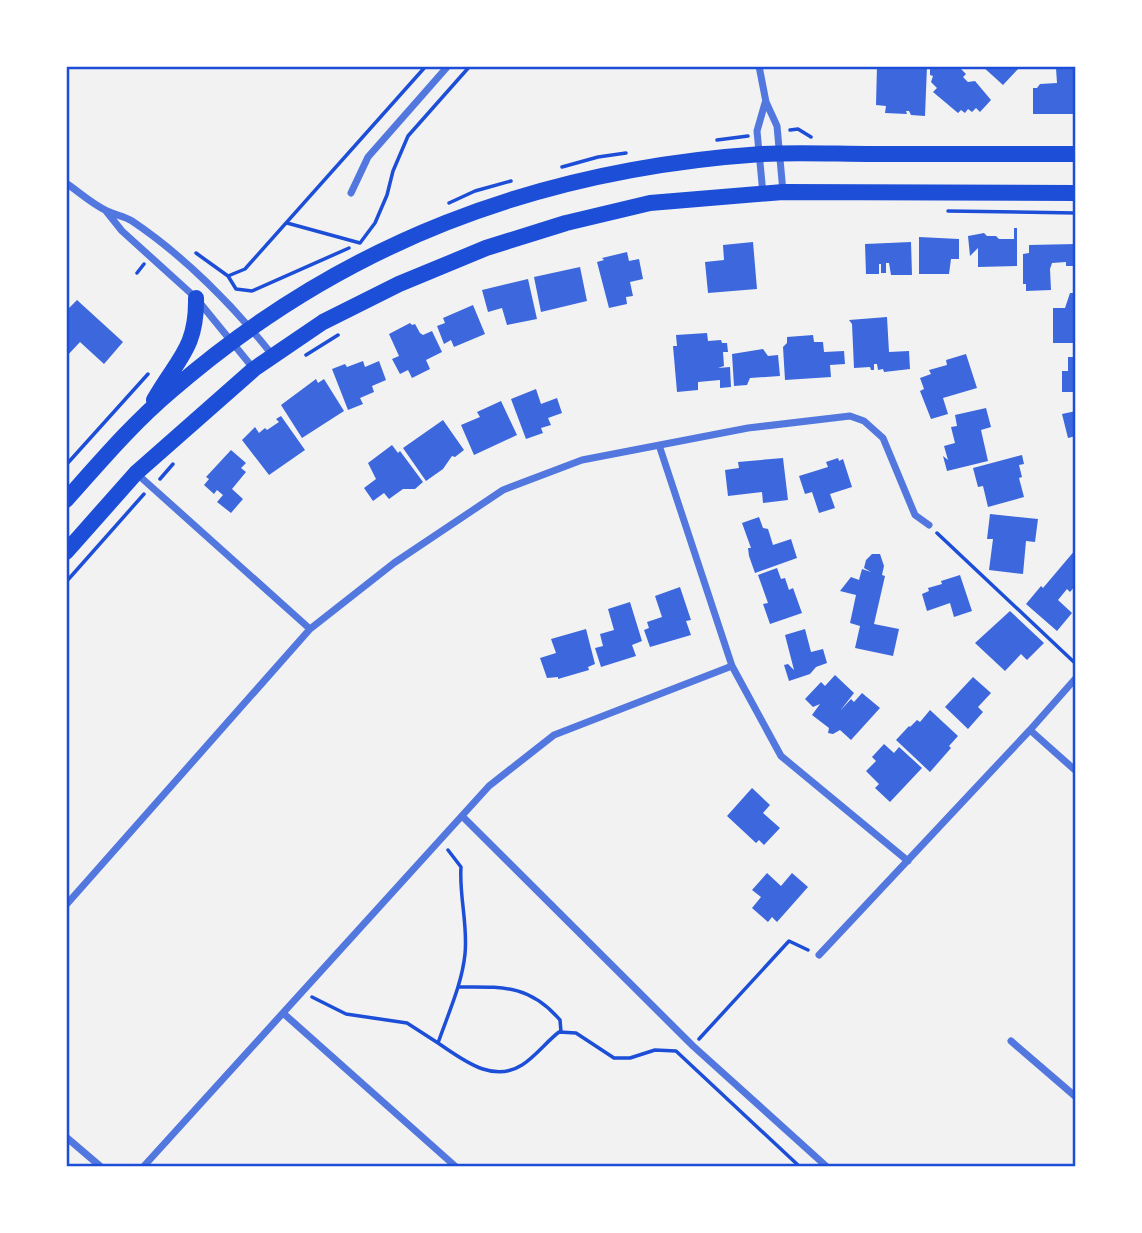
<svg xmlns="http://www.w3.org/2000/svg" width="1142" height="1233" font-family="Rubik,sans-serif">
	<style>
		.building { fill: #3d67dc }
		.lines { fill: none; stroke-linecap: round; stroke-linejoin: round }
		.path { stroke: #1d4ed8; stroke-width: 3.5 }
		.minor { stroke: #5277de; stroke-width: 7 }
		.primary { stroke: #1d4ed8; stroke-width: 16 }
		.neatline { fill: none; stroke: #1d4ed8; stroke-width: 2.5 }
	</style>
	<rect width="100%" height="100%" fill="#f2f2f2"/>
	<path class="building" d="M877 66H927L925 116 911 115 909 111H906L907 114 885 113 886 106 876 105Z
		M934 66H958L966 74 963 77 968 82 975 81 991 100 980 112 976 108 972 112 968 109 965 113 961 110 958 113 933 92 937 88 931 82 933 76 930 75V69Z
		M982 66H1017L1019 68 1003 85Z
		M1076 67V114H1033V88H1037L1040 84 1057 83 1056 68Z
		M1014 228H1017V266L978 267V248L970 256 968 236 984 233 987 236H996L999 239H1014Z
		M919 237 959 239V259H951L949 274H919Z
		M753 242 757 289 708 293 705 262 724 260 723 245Z
		M911 242 912 275H891L889 263H886V273H881V264H879V274H866L865 244Z
		M1076 244V266H1066V262L1052 263 1050 269 1051 290 1026 291V284H1023V254L1029 253V245Z
		M627 252 629 261 639 259 643 279 630 282 633 296 626 297 627 304 609 308 597 262 604 260 602 258Z
		M580 267 587 301 541 312 534 277Z
		M528 279 537 319 507 325 502 308 488 312 482 290Z
		M1070 293H1076V343H1053V308H1065Z
		M77 300 123 342 104 364 80 342 66 357V311Z
		M473 305 485 334 454 347 451 340 444 344 437 326 445 323 443 318Z
		M887 317 889 352 909 351 910 369 884 372 883 369 878 370 877 364H874V370H871L870 367 854 368 852 324 849 320Z
		M410 323 412 325 415 324 420 333 423 335 432 331 442 352 426 360 430 369 412 378 408 370 400 374 392 359 399 356 389 334Z
		M707 333 708 341 721 340 722 343H727L728 352H723L724 366 718 368 730 367 731 387 720 388V380L698 382V390L677 392 673 346H677L676 335Z
		M813 335 814 342H823L824 352 844 351 845 364 830 365 831 377 785 380 783 347 787 343V337Z
		M763 349 768 356 778 355 780 376 750 378 747 385 734 386 732 354Z
		M966 354 977 388 943 398 948 414 931 419 920 391 924 389 920 378 931 374 929 370 947 365 946 360Z
		M1068 357H1076V392H1062V371H1068Z
		M363 361 365 367 379 361 386 380 372 386 374 392 360 398 363 404 348 410 332 369 345 364 347 367Z
		M316 379 318 383 324 379 344 411 302 438 281 405Z
		M536 389 541 404 557 398 562 413 548 418 551 425 541 428 543 433 526 439 511 399Z
		M501 401 517 435 474 455 461 425 480 417 477 412Z
		M986 408 991 427 981 430 988 461 947 471 943 456 948 460 944 446 955 443 951 427 957 426 955 415Z
		M1076 411V436L1068 438 1062 414Z
		M281 416 305 450 269 475 242 440 255 427 259 433 265 428 267 430 279 422 276 419Z
		M443 420 464 450 455 457 452 456 443 469 426 481 403 448Z
		M392 445 398 453 400 451 423 482 415 489H403L389 499 384 493 373 501 364 488 376 479 368 463Z
		M231 450 246 463 241 468 246 472 232 489 243 499 231 513 217 502 223 495 217 490 214 494 204 485 209 479 206 477Z
		M1022 455 1024 464 1019 465 1022 477 1019 478 1024 497 988 507 983 486 978 487 973 468Z
		M783 458 788 500 763 503 762 492 728 496 725 470 739 468 738 462Z
		M838 458 839 461 843 459 852 487 830 494 835 508 819 513 812 492 805 494 799 476 828 467 826 462Z
		M990 514 1038 519 1035 542 1026 541 1023 574 989 570 993 539H987Z
		M759 517 763 528 768 529 773 545 791 539 797 558 755 573 749 556 748 548H751L742 523Z
		M1076 549V585L1070 592 1067 589 1058 600 1072 613 1057 631 1026 604 1041 586 1043 588Z
		M872 554H880L884 566 882 575 885 576 874 624 899 629 893 656 855 648 860 626 850 623 856 595 840 591 851 577 859 580 862 569 871 572 864 568 866 560Z
		M777 568 781 579 785 578 789 590 793 588 802 613 770 624 763 604 768 603 758 575Z
		M960 575 972 611 954 617 950 603 927 611 922 594 929 591 928 588 942 584 941 581Z
		M680 587 691 620 686 621 691 635 650 647 644 630 649 628 647 622 662 617 655 596Z
		M630 602 642 641 632 645 636 656 601 667 595 648 603 646 600 634 614 630 608 609Z
		M1010 611 1044 643 1027 660 1021 654 1005 671 975 643Z
		M586 629 595 664 588 667 589 670 558 679V677L547 678 540 658 556 653 551 639Z
		M805 629 811 652 823 649 827 663 816 667 810 674 789 681 784 665 788 664 794 670 785 635Z
		M835 675 854 693 840 711 851 699 854 702 862 693 880 708 851 740 840 730 833 734 828 733 829 728 812 715 820 704 813 707 805 699 821 682 825 686Z
		M973 677 991 693 978 707 983 712 968 729 945 707Z
		M930 710 958 736 949 746 951 748 930 772 896 740 909 726 910 727 917 720 920 722Z
		M884 744 894 753 899 747 922 768 890 802 875 788 879 784 866 771 876 761 872 757Z
		M752 788 770 805 763 813 780 828 764 845 759 840 756 843 727 816Z
		M767 873 781 886 792 873 808 887 777 922 772 917 768 922 752 908 761 897 752 890Z"/>
	<g class="lines">
		<path class="path" d="M790 130 798 129 811 137
			M717 140 748 136
			M562 167 598 157 626 153
			M449 203 475 191 511 181
			M948 211 1076 213
			M287 223 360 243 375 223 387 195 393 171 408 136 470 66
			M349 248 252 291 236 289 228 276 245 269 426 66
			M196 253 228 276
			M137 273 144 264
			M306 355 338 335
			M66 465 148 374
			M160 479 173 464
			M937 533 1076 664
			M66 582 144 494
			M448 850 461 867C459 896 468 924 465 954 462 984 448 1014 438 1043 462 1059 492 1084 522 1065 536 1056 546 1042 559 1032L576 1033 614 1058H630L655 1050 676 1051 799 1166
			M458 987C502 987 529 984 560 1020L561 1032
			M312 997 346 1014 407 1023 438 1043
			M699 1039 789 941 808 950"/>
		<path class="minor" d="M759 66 766 102 777 126 783 192
			M66 183C79 192 92 204 107 211 115 215 124 216 132 221 183 255 235 307 273 356
			M351 193 368 157 448 66
			M763 194 757 131 765 103
			M106 211 122 231 196 298 253 368
			M659 445 732 666 781 756 908 861
			M136 473 310 629
			M1030 730 1076 771
			M462 816 693 1046 826 1166
			M66 905 310 629 394 563 503 490 582 460 748 428 850 416 864 421 883 438 915 515 929 525
			M819 955 1030 730 1076 678
			M283 1013 455 1166
			M1011 1041 1076 1097
			M66 1137 100 1166
			M144 1166 489 786 554 735 732 666"/>
		<path class="primary" d="M154 400C177 359 197 349 196 298
			M66 500C100 462 133 423 171 391 341 243 538 169 762 154 799 152 837 154 874 154 941 154 1008 154 1076 154
			M66 552 136 473 254 369 323 322 399 284 486 248 566 223 650 203 783 192 1076 193"/>
	</g>
	<rect width="1142" height="1233" fill="none" stroke="#ffffff" stroke-width="136"/>
	<rect x="68" y="68" width="1006" height="1097" class="neatline"/>
</svg>
